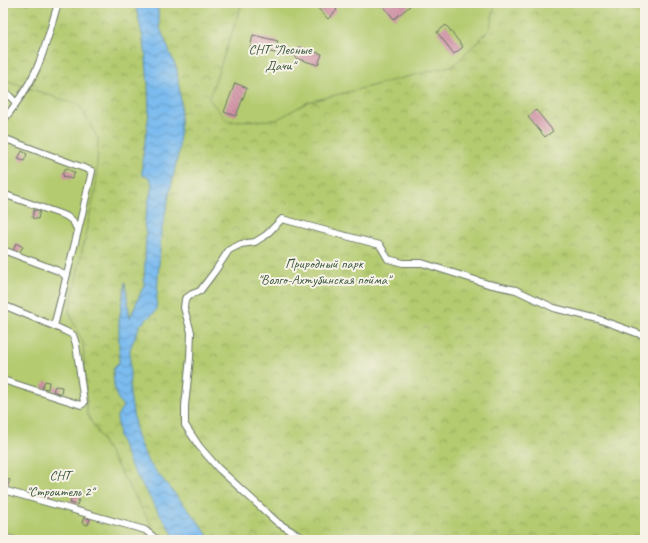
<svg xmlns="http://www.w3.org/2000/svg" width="648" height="543" font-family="Caveat,sans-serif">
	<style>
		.park { fill: url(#park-crowns); stroke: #6a8452 }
		.garden { fill: #b4cb6f; stroke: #6a8452 }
		.water { fill: url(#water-waves); stroke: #4d7c92 }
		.building { fill: url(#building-back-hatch) }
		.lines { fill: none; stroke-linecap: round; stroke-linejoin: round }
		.street-casing { stroke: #697565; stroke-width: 8 }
		.street { stroke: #fff; stroke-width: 6 }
		.labels { text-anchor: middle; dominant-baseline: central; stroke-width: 4; stroke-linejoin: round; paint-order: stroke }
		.park-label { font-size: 14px; fill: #3d5940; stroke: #f7f3e8 }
	</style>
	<defs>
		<pattern id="park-crowns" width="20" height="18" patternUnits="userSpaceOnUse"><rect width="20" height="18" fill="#b4cb6f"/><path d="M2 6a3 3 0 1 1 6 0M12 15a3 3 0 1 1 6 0" fill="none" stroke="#92a65c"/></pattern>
		<pattern id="water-waves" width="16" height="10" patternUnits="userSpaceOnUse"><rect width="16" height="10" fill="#7bbbef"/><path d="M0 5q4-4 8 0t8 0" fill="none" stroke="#6499c2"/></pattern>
		<pattern id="building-back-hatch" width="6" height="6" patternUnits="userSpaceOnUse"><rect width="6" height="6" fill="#d190a5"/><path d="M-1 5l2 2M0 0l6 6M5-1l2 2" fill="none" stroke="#a97787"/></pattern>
	</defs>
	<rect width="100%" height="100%" fill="#f7f3e8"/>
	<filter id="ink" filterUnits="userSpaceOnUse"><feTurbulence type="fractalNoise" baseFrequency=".025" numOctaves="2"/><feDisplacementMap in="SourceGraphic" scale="8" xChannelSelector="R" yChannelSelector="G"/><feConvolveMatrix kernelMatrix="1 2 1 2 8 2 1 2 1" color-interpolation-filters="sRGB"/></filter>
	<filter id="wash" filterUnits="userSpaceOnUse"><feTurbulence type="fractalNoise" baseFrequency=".012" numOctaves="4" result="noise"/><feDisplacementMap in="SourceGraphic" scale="16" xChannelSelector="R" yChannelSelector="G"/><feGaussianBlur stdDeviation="0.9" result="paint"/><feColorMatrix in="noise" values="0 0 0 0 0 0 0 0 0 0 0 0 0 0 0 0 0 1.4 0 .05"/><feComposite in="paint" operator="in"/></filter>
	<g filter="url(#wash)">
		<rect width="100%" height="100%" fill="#f3dcbf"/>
		<path class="park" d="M3 3H645V540H3Z"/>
		<path class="garden" d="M242 3H495L490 29 454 65 308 102 276 120 227 121 209 99Z
			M3 79 80 106 98 139 96 186 69 312 83 343 87 414 160 540H3Z"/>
		<path class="water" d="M135 3H157L160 28 177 70 181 103 179 150 161 233 156 311 140 325 130 349V394L137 437 148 462 197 520 211 540H177L159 513 131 466 119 437 117 416 123 406C113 395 114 383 113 369L119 363V322L125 282 130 318 144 285 146 235 144 224 152 185 150 178 142 175V162L149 113 148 84 145 48Z"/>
		<g id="blocks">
			<path class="building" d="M313 3H331L337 10 328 19Z
				M381 3H407L410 6 394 19Z
				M446 25 463 47 454 54 437 32Z
				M253 35 278 41 275 53 250 48Z
				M298 47 322 54 318 65 295 58Z
				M235 83 247 88 236 116 224 112Z
				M536 110 553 131 545 137 528 117Z
				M22 151 27 154 24 161 18 159Z
				M66 168 75 173 72 179 63 177 64 175 62 174Z
				M34 210H40L38 219 32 218Z
				M16 243 23 247 18 254 13 251Z
				M45 381 49 382 48 389 42 388Z
				M55 386 62 387 61 394 53 391Z
				M3 478 10 480 7 487 3 486Z
				M48 489 54 491 51 498 46 496Z
				M73 494 80 496 77 505 70 503Z
				M84 517 90 519 88 525 82 523Z"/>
		</g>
	</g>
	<g filter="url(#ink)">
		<use href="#blocks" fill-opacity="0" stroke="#697565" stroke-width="1"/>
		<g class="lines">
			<defs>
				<path id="street" d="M3 90 5 91 16 103
					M3 121C17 103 31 84 39 63 47 43 52 23 58 3
					M3 138 92 171 78 231 54 326
					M3 194 66 216 73 221 78 231
					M3 250 56 270 62 273 66 277
					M3 305 54 326 65 331 73 335 76 344 84 403 81 405 3 380
					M3 490 145 530 155 538 157 540
					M3 537 14 540
					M306 540 278 523 218 468 199 446 185 425V406L190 358 191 332 184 308 185 299 192 294 200 291 215 271 229 250 241 244 255 242 266 235 282 219 380 245 388 259 403 263H422L488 284 516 290 554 308 598 319 645 336"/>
			</defs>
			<use href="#street" class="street-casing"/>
			<use href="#street" class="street"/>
		</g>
	</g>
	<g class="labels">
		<g class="park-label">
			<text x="280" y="49">СНТ "Лесные<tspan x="280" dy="16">Дачи"</tspan></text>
			<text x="324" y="263">Природный парк<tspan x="324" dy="16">"Волго-Ахтубинская пойма"</tspan></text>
			<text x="60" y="475">СНТ<tspan x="60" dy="16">"Строитель 2"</tspan></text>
		</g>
	</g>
	<rect width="648" height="543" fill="none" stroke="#f7f3e8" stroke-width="16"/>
</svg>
